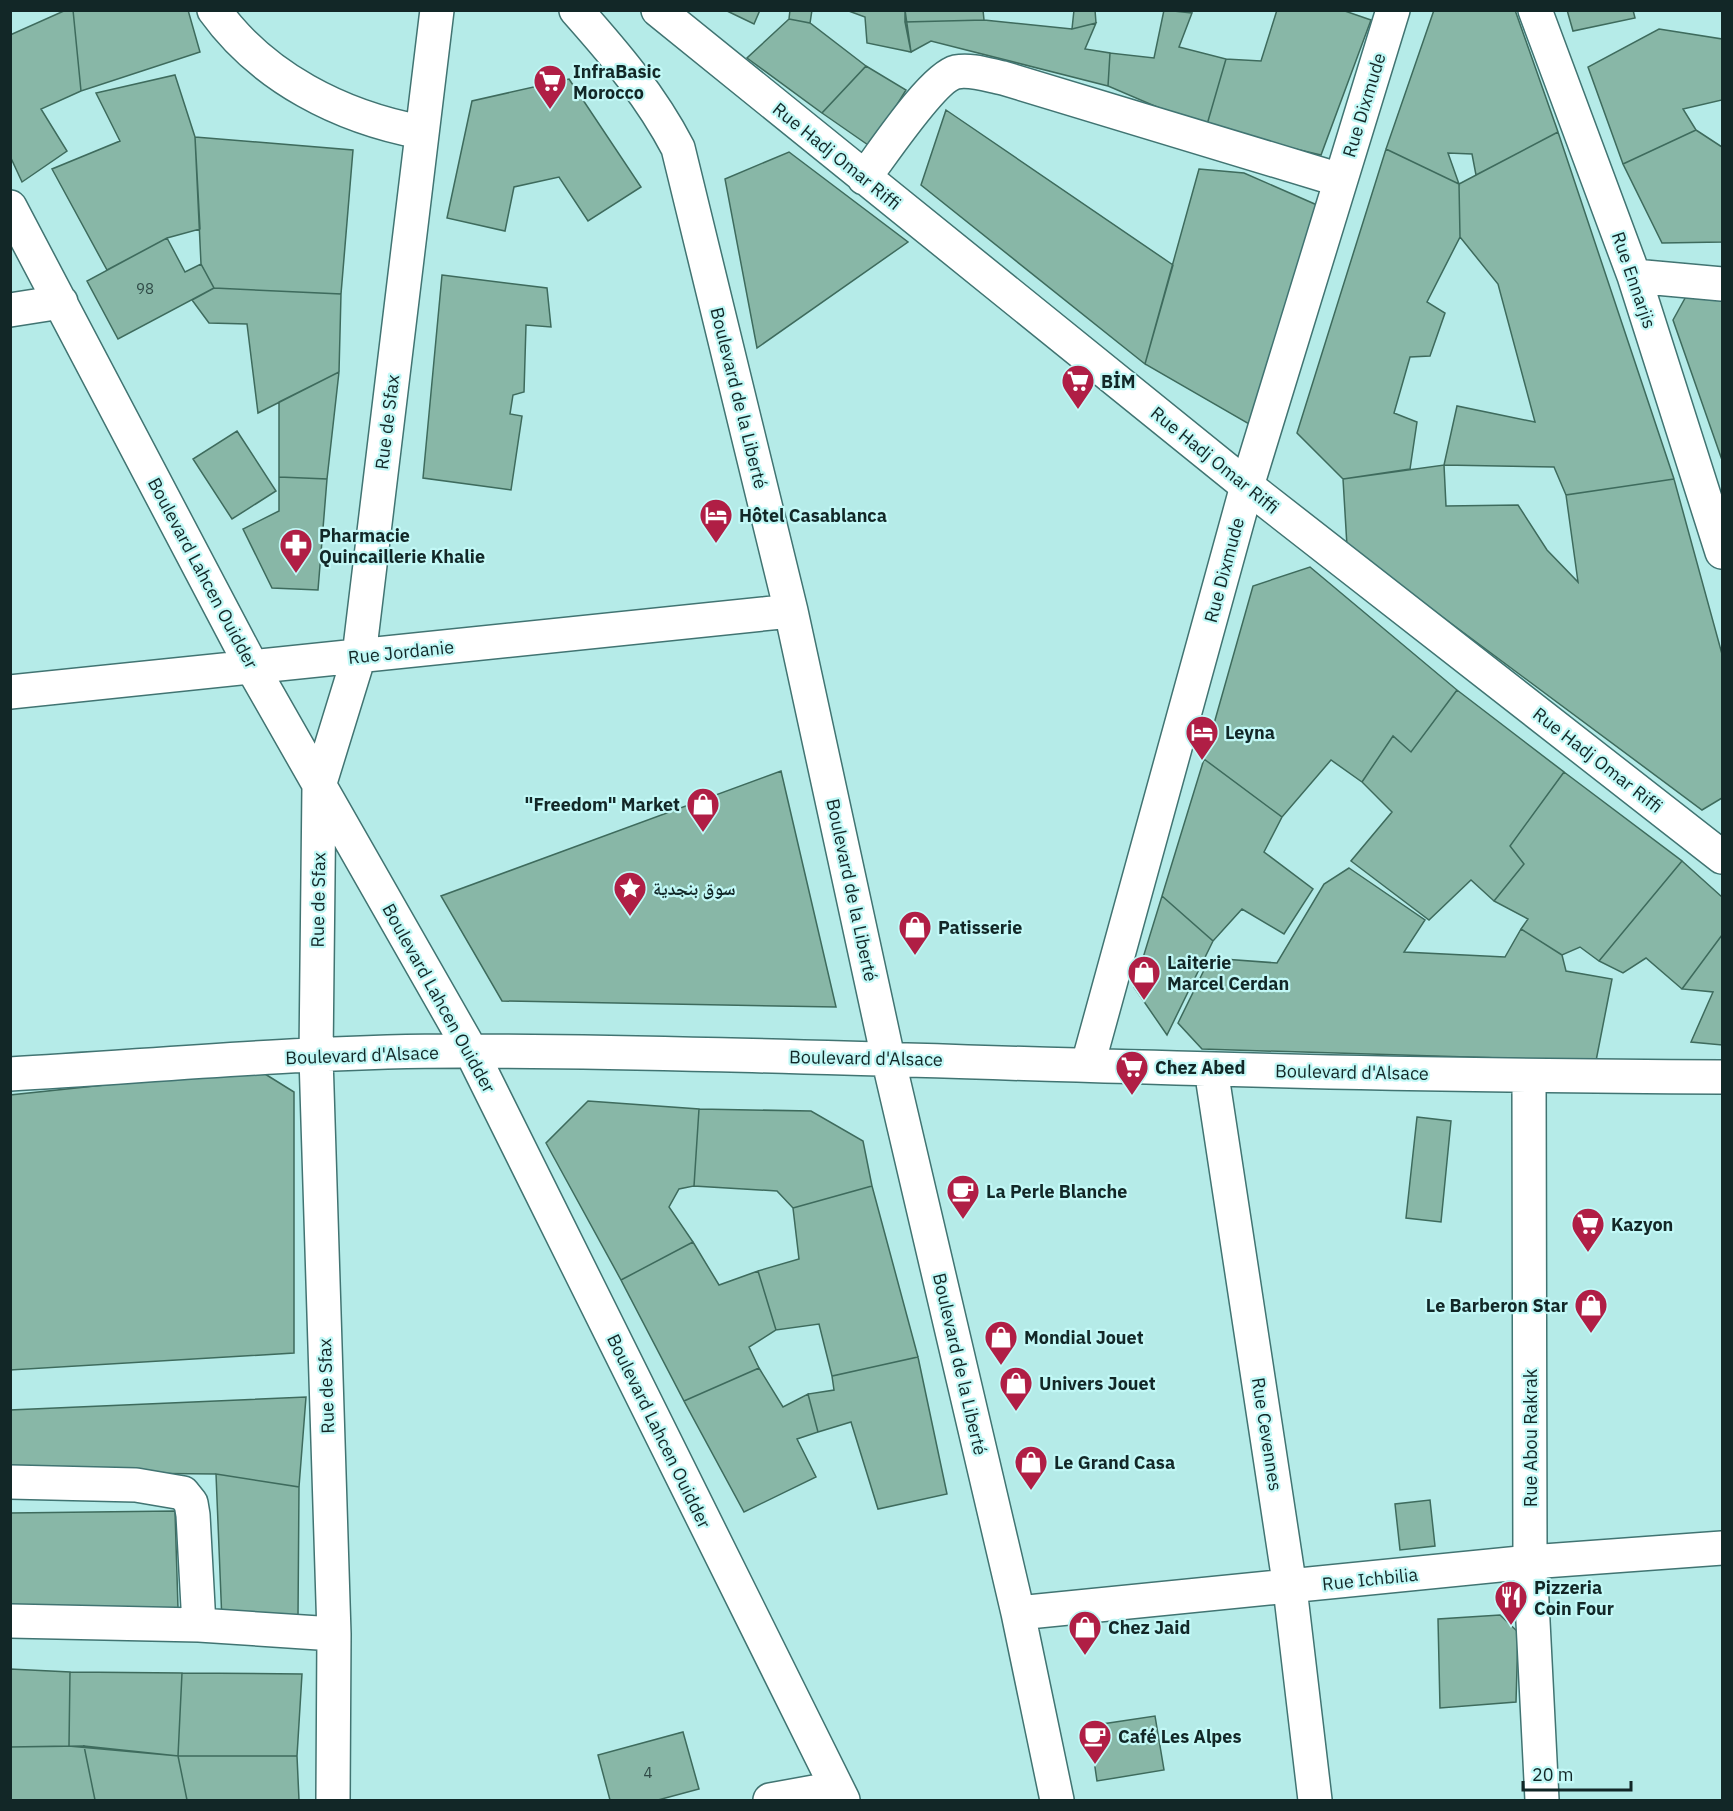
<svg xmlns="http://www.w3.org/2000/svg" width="1733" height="1811" font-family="'IBM Plex Sans','Noto Naskh Arabic',sans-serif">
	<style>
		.building { fill: #88b7a7; stroke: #3e6b5d; stroke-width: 1.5 }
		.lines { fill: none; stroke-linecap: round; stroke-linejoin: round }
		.minor-casing { stroke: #417472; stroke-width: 36 }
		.minor { stroke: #fff; stroke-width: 33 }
		.labels { text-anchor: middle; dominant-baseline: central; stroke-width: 4.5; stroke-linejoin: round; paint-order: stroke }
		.number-label { font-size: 15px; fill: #304b47 }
		.poi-label { font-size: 18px; font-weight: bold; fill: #122727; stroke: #c2f8f6; text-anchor: start }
		.street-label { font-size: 18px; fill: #122727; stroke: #c2f8f6 }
	</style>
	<rect width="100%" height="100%" fill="#b5ebe8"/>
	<path class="building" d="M66 10H73L81 91 41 109 67 151 22 182 10 156V35Z
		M73 10H188L200 52 81 91Z
		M725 10H760L754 24Z
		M790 10H812L810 23 789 19Z
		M846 10H905L911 52 867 43 865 17Z
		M905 10H983L984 20 905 22Z
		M1074 10H1095L1096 23 1072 29Z
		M1164 10 1192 13 1179 47 1226 59 1206 128 1108 86 1110 53 1154 58Z
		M1277 10H1342L1371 20 1321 155 1206 128 1226 59 1261 61Z
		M1434 10H1515L1558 132 1476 175 1472 154 1448 153 1459 184 1386 149Z
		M1567 10H1633L1635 18 1573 31Z
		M789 19 810 23 866 66 822 113 747 58Z
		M984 20 1072 29 1096 23 1085 49 1110 53 1108 86 931 41 911 52 905 22Z
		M1659 29 1722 39V100L1683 109 1696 130 1623 164 1588 67Z
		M866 66 906 90 871 147 822 113Z
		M175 75 195 137 200 229 167 238 107 270 52 169 120 141 96 93Z
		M569 79 641 187 588 221 559 177 514 187 505 231 447 218 472 101Z
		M946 110 1173 265 1145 364 921 185Z
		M1696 130 1722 147V242L1662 243 1623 164Z
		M1558 132 1674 479 1566 495 1554 467 1444 465 1457 406 1535 422 1498 284 1460 237 1459 184Z
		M195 137 353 150 341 294 214 288 201 264Z
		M1386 149 1459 184 1460 237 1427 302 1445 313 1430 356 1410 357 1394 413 1417 422 1410 469 1343 479 1297 433Z
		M789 152 908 242 757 348 725 179Z
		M1199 169 1244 173 1317 205 1249 424 1145 364Z
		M167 238 185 272 201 264 214 288 118 339 87 281Z
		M442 275 547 288 551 327 526 325 524 392 513 395 510 414 522 416 511 490 423 478Z
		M214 288 341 294 339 372 258 413 247 324 209 323 192 300Z
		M1689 291 1722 294V460L1673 320Z
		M339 372 327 479 279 477V402Z
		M237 431 276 491 232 519 193 459Z
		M1444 465 1446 506 1518 505 1547 550 1578 582 1566 495 1674 479 1722 654V798L1702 810 1347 546 1343 479Z
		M279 477 327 479 318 590 272 588 243 529 279 511Z
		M1310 567 1457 690 1411 752 1393 736 1362 782 1331 760 1282 817 1204 759 1253 586Z
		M1457 690 1564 772 1510 846 1524 864 1494 901 1471 880 1429 920 1351 861 1392 812 1362 782 1393 736 1411 752Z
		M1204 759 1282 817 1264 852 1313 889 1284 934 1242 909 1213 941 1162 896Z
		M781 771 836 1007 502 1001 441 896Z
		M1564 772 1682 861 1599 961 1580 947 1562 955 1521 929 1528 919 1494 901 1524 864 1510 846Z
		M1682 861 1722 897V935L1682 989 1646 958 1623 973 1599 961Z
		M1349 868 1425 920 1404 952 1505 957 1521 929 1562 955 1566 971 1612 979 1596 1061 1202 1049 1178 1023 1210 958 1277 963 1324 884Z
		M1162 896 1213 941 1167 1035 1134 987Z
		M1722 935V1045L1691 1042 1713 992 1682 989Z
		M257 1069 294 1092V1353L10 1370V1095Z
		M588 1101 699 1109 694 1186 679 1189 669 1207 693 1242 621 1280 546 1143Z
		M699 1109 811 1111 863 1141 872 1186 793 1208 777 1191 694 1186Z
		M1417 1117 1451 1121 1441 1222 1406 1218Z
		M872 1186 918 1357 832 1376 819 1324 776 1330 758 1271 799 1259 793 1208Z
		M693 1242 719 1285 758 1271 776 1330 749 1347 759 1368 684 1401 621 1280Z
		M918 1357 947 1494 878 1509 851 1422 818 1432 808 1394 834 1390 832 1376Z
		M759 1368 783 1407 808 1394 818 1432 797 1439 816 1477 744 1512 684 1401Z
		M306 1397 299 1487 216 1474 10 1472V1410Z
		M216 1474 299 1487 298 1618 222 1622Z
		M1430 1500 1435 1546 1400 1550 1395 1504Z
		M175 1511 178 1608 10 1607V1513Z
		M1500 1615 1518 1632 1516 1702 1440 1708 1438 1619Z
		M10 1669 70 1672 69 1746 10 1747Z
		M70 1672 182 1673 178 1756 69 1746Z
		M182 1673 302 1674 297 1756H178Z
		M1155 1716 1164 1770 1097 1781 1089 1726Z
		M683 1732 699 1789 658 1800H610L598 1755Z
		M84 1746 178 1756 187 1800H95Z
		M84 1746 95 1800H11L10 1747Z
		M178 1756H297L299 1800H187Z"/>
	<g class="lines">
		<defs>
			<path id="minor" d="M214 10C263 78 341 117 421 132
				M576 10C615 54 651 96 678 148L791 611 888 1058 1018 1613 1057 1800
				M658 10 1247 486 1722 857
				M1535 10 1634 276 1722 552
				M864 178C881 156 932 78 956 72 971 69 988 75 1003 78L1340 180
				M10 207 252 667 471 1051 843 1800
				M1634 276 1722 284
				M10 310 61 302
				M10 692 791 611
				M1088 1064 1247 486 1393 10
				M1211 1069 1290 1588 1315 1800
				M10 1074C165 1065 320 1050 475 1051 721 1052 968 1063 1215 1069 1384 1074 1553 1076 1722 1077
				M1529 1076 1530 1562 1542 1800
				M10 1482 136 1485 183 1493 191 1503 193 1515 199 1625
				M1018 1613 1530 1562 1722 1548
				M10 1621 199 1625 334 1634
				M333 1800 334 1634 316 1057 319 786 359 656 437 10
				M770 1800 836 1788"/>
		</defs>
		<use href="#minor" class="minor-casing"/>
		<use href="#minor" class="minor"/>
	</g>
	<defs>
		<symbol id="supermarket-pin" viewBox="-11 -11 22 30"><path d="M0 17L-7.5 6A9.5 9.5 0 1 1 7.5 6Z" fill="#b01e45" stroke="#c2f8f6"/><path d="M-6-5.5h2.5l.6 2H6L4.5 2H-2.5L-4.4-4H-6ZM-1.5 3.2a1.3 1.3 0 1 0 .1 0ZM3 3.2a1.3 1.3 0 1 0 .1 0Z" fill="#fff"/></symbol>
		<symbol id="hotel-pin" viewBox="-11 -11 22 30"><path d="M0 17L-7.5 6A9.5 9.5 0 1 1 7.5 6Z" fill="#b01e45" stroke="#c2f8f6"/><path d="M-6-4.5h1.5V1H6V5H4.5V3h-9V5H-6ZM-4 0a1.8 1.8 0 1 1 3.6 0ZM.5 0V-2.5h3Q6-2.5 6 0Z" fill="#fff"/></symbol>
		<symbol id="pharmacy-pin" viewBox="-11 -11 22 30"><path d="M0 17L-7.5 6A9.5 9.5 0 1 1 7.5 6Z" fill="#b01e45" stroke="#c2f8f6"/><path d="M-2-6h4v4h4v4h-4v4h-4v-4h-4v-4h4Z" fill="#fff"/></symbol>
		<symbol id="shop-pin" viewBox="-11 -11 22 30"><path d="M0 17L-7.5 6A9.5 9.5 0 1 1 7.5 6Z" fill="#b01e45" stroke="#c2f8f6"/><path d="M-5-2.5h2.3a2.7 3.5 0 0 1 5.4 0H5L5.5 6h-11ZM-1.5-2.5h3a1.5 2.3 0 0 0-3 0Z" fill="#fff"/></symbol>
		<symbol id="sight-pin" viewBox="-11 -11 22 30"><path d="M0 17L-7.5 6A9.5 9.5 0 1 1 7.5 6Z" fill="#b01e45" stroke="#c2f8f6"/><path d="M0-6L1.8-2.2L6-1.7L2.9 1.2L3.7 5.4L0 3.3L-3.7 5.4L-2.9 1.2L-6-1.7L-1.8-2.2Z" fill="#fff"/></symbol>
		<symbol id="cafe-pin" viewBox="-11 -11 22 30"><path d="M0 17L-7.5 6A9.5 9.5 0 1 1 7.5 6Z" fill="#b01e45" stroke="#c2f8f6"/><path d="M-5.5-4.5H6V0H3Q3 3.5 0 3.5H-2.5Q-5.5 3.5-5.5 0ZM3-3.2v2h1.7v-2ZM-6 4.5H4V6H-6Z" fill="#fff"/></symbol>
		<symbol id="restaurant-pin" viewBox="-11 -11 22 30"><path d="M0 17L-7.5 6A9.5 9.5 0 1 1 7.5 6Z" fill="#b01e45" stroke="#c2f8f6"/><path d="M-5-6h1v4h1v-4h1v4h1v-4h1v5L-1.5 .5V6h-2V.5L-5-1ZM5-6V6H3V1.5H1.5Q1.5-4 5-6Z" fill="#fff"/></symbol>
	</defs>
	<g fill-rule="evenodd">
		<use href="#supermarket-pin" x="531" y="62" width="38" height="52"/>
		<use href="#supermarket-pin" x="1059" y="362" width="38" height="52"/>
		<use href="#hotel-pin" x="697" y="496" width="38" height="52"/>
		<use href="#pharmacy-pin" x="277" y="526" width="38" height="52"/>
		<use href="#hotel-pin" x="1183" y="713" width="38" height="52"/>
		<use href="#shop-pin" x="684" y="785" width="38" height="52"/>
		<use href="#sight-pin" x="611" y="869" width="38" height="52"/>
		<use href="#shop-pin" x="896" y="908" width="38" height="52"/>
		<use href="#shop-pin" x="1125" y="953" width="38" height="52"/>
		<use href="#supermarket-pin" x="1113" y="1048" width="38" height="52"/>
		<use href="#cafe-pin" x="944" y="1172" width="38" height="52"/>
		<use href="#supermarket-pin" x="1569" y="1205" width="38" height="52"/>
		<use href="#shop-pin" x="1572" y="1286" width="38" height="52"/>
		<use href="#shop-pin" x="982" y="1318" width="38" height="52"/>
		<use href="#shop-pin" x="997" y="1364" width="38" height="52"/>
		<use href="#shop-pin" x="1012" y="1443" width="38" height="52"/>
		<use href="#restaurant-pin" x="1492" y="1578" width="38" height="52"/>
		<use href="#shop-pin" x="1066" y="1608" width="38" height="52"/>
		<use href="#cafe-pin" x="1076" y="1717" width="38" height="52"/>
	</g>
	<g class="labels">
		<g class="number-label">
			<text x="145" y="288">98</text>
			<text x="648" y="1772">4</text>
		</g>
		<g class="poi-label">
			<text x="573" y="71">InfraBasic<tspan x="573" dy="21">Morocco</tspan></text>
			<text x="1101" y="381">BİM</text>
			<text x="739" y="515">Hôtel Casablanca</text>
			<text x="319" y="535">Pharmacie<tspan x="319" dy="21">Quincaillerie Khalie</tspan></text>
			<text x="1225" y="732">Leyna</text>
			<text x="680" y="804" text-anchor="end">"Freedom" Market</text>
			<text x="653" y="888">سوق بنجدية</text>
			<text x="938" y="927">Patisserie</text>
			<text x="1167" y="962">Laiterie<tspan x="1167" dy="21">Marcel Cerdan</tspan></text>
			<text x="1155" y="1067">Chez Abed</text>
			<text x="986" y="1191">La Perle Blanche</text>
			<text x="1611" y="1224">Kazyon</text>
			<text x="1568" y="1305" text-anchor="end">Le Barberon Star</text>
			<text x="1024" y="1337">Mondial Jouet</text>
			<text x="1039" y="1383">Univers Jouet</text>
			<text x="1054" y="1462">Le Grand Casa</text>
			<text x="1534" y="1587">Pizzeria<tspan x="1534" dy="21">Coin Four</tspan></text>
			<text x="1108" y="1627">Chez Jaid</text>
			<text x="1118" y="1736">Café Les Alpes</text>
		</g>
		<g class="street-label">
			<text transform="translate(1364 105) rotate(-73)">Rue Dixmude</text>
			<text transform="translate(837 156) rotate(39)">Rue Hadj Omar Riffi</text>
			<text transform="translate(1634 280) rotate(71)">Rue Ennarjis</text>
			<text transform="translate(739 398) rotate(76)">Boulevard de la Liberté</text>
			<text transform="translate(387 422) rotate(-83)">Rue de Sfax</text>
			<text transform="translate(1215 460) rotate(39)">Rue Hadj Omar Riffi</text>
			<text transform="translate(1224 570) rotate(-75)">Rue Dixmude</text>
			<text transform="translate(203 573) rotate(62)">Boulevard Lahcen Ouidder</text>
			<text transform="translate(401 652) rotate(-6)">Rue Jordanie</text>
			<text transform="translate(1598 760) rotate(38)">Rue Hadj Omar Riffi</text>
			<text transform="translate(852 890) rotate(78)">Boulevard de la Liberté</text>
			<text transform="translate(318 900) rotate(-89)">Rue de Sfax</text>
			<text transform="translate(439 998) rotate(61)">Boulevard Lahcen Ouidder</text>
			<text transform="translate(362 1055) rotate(-2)">Boulevard d'Alsace</text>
			<text transform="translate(866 1058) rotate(1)">Boulevard d'Alsace</text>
			<text transform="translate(1352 1072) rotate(1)">Boulevard d'Alsace</text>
			<text transform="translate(960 1364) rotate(77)">Boulevard de la Liberté</text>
			<text transform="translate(326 1386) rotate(-92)">Rue de Sfax</text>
			<text transform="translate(659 1431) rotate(64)">Boulevard Lahcen Ouidder</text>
			<text transform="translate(1267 1434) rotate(81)">Rue Cevennes</text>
			<text transform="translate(1530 1438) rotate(-90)">Rue Abou Rakrak</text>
			<text transform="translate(1370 1579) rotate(-6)">Rue Ichbilia</text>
		</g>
	</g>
	<rect width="1733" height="1811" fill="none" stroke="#122727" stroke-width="24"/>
	<path d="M1523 1781v9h108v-9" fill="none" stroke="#122727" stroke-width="3"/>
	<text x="1532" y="1781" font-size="18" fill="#122727" stroke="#c2f8f6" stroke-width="4.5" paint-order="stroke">20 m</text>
</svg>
